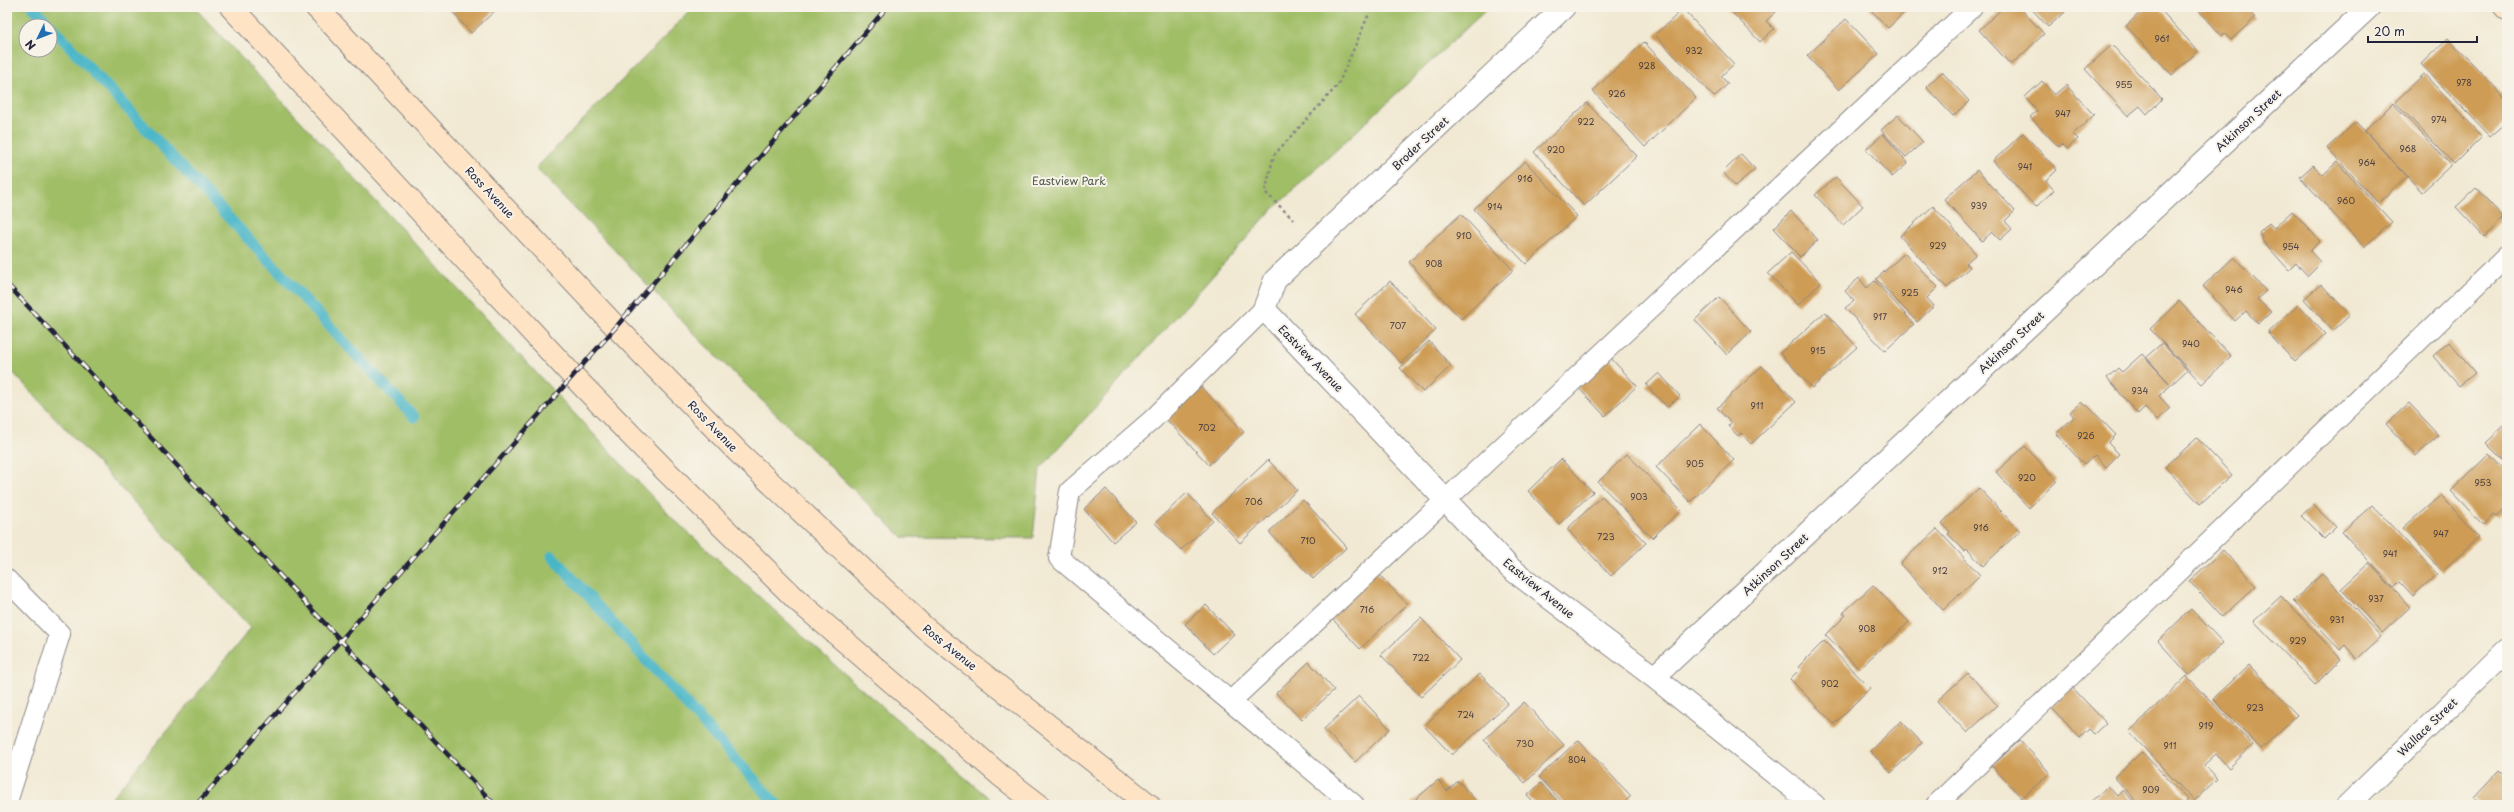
<svg xmlns="http://www.w3.org/2000/svg" width="2514" height="812" font-family="'Playpen Sans',sans-serif">
	<style>
		.green { fill: #a0be66; stroke: #617050; fill-rule: evenodd }
		.lines { fill: none; stroke-linecap: round; stroke-linejoin: round }
		.stream { stroke: #4ab6c7; stroke-width: 11 }
		.building { fill: #ce9c55 }
		.lane-casing { stroke: #8a8687; stroke-width: 22 }
		.street-casing { stroke: #8a8687; stroke-width: 24 }
		.secondary-casing { stroke: #8a8687; stroke-width: 24 }
		.path { stroke: #8a8687; stroke-width: 2.5; stroke-dasharray: 3 3; stroke-linecap: butt }
		.lane { stroke: #fff; stroke-width: 20 }
		.street { stroke: #fff; stroke-width: 22 }
		.secondary { stroke: #fee4c5; stroke-width: 22 }
		.rail-casing { stroke: #22223b; stroke-width: 4.5 }
		.rail { stroke: #f7f3e8; stroke-width: 3; stroke-dasharray: 9; stroke-linecap: butt }
		.labels { text-anchor: middle; dominant-baseline: central; stroke-width: 4; stroke-linejoin: round; paint-order: stroke }
		.number-label { font-size: 9px; fill: #4d4042 }
		.street-label { font-size: 11px; fill: #22223b; stroke: #f7f3e8 }
		.park-label { font-size: 11px; fill: #4e594a; stroke: #f7f3e8 }
	</style>
	<rect width="100%" height="100%" fill="#f7f3e8"/>
	<filter id="ink" filterUnits="userSpaceOnUse"><feTurbulence type="fractalNoise" baseFrequency=".025" numOctaves="2"/><feDisplacementMap in="SourceGraphic" scale="8" xChannelSelector="R" yChannelSelector="G"/><feConvolveMatrix kernelMatrix="1 2 1 2 8 2 1 2 1" color-interpolation-filters="sRGB"/></filter>
	<filter id="wash" filterUnits="userSpaceOnUse"><feTurbulence type="fractalNoise" baseFrequency=".012" numOctaves="4" result="noise"/><feDisplacementMap in="SourceGraphic" scale="16" xChannelSelector="R" yChannelSelector="G"/><feGaussianBlur stdDeviation="0.9" result="paint"/><feColorMatrix in="noise" values="0 0 0 0 0 0 0 0 0 0 0 0 0 0 0 0 0 1.4 0 .05"/><feComposite in="paint" operator="in"/></filter>
	<g filter="url(#wash)">
		<rect width="100%" height="100%" fill="#f1e9d3"/>
		<path class="green" d="M7 7H194L672 518 858 686 997 805H106L251 628 7 366ZM26 26H50V50H26Z
			M694 7H1489L1269 213 1040 469 1033 538 902 537 704 344 536 168Z"/>
		<g class="lines">
			<path class="stream" d="M33 7 414 417
				M552 556 777 805"/>
		</g>
		<g id="blocks">
			<path class="building" d="M448 7H499L471 33Z
				M1727 7H1778L1780 8 1766 21 1774 29 1760 42Z
				M1868 7H1906L1908 9 1888 28Z
				M2004 7H2019L2044 34 2011 65 1979 30Z
				M2030 7H2061L2065 12 2048 27Z
				M2146 7H2158L2198 51 2172 75 2126 26Z
				M2196 7H2246L2255 18 2231 40 2224 33 2222 36Z
				M1683 9 1734 64 1721 76 1728 84 1714 97 1655 35Z
				M1846 19 1879 54 1839 90 1807 56Z
				M2448 38 2507 100V127L2504 124 2490 136 2421 64Z
				M1644 42 1696 98 1645 147 1593 91Z
				M2112 45 2162 99 2147 114 2140 106 2128 116 2085 69Z
				M1942 72 1969 101 1953 116 1926 87Z
				M2424 74 2482 136 2454 164 2395 102Z
				M2042 81 2054 95 2066 85 2094 115 2073 134 2078 139 2067 149 2062 144 2059 147 2030 117 2037 111 2025 97Z
				M1587 103 1637 156 1584 206 1534 152Z
				M2393 103 2451 165 2422 192 2365 131Z
				M1898 115 1923 142 1906 157 1881 130Z
				M2356 122 2407 176 2378 203 2327 148Z
				M2023 133 2057 170 2046 181 2054 190 2036 207 1993 161Z
				M1883 134 1908 163 1892 177 1866 149Z
				M1741 154 1755 169 1735 186 1723 172Z
				M1525 161 1577 216 1526 264 1474 209Z
				M2337 162 2392 222 2364 247 2300 177 2313 165 2323 175Z
				M1977 170 2015 211 2005 221 2012 229 2000 240 1992 232 1982 241 1944 199Z
				M1836 177 1863 206 1843 225 1815 195Z
				M2476 188 2504 218 2484 237 2456 207Z
				M1933 206 1976 254 1966 263 1970 267 1947 288 1900 236Z
				M1791 211 1818 240 1800 257 1774 228Z
				M2292 211 2320 241 2310 251 2321 263 2308 276 2296 263 2289 270 2262 240 2263 238 2259 233 2269 223 2274 228Z
				M1461 214 1513 270 1461 319 1409 262Z
				M1791 252 1821 283 1798 305 1768 273Z
				M1905 253 1938 287 1927 298 1934 306 1917 322 1876 279Z
				M2234 257 2266 291 2257 299 2271 312 2258 324 2246 311 2235 321 2203 286Z
				M1859 278 1867 288 1875 281 1914 324 1885 351 1845 308 1854 301 1845 291Z
				M1390 281 1436 330 1401 363 1355 314Z
				M2321 284 2350 315 2333 331 2304 299Z
				M1719 297 1751 332 1727 355 1695 320Z
				M2179 301 2231 356 2202 384 2150 329Z
				M2298 305 2325 334 2295 362 2268 333Z
				M1825 312 1857 347 1812 388 1780 353Z
				M1429 341 1451 366 1423 392 1400 368Z
				M2449 342 2475 373 2459 386 2433 356Z
				M2162 343 2187 370 2171 385 2146 357Z
				M1606 353 1637 386 1605 416 1574 383Z
				M2142 354 2171 385 2159 396 2170 408 2157 420 2145 407 2138 414 2107 378 2118 368 2122 372Z
				M1762 366 1796 402 1751 444 1741 433 1738 436 1728 426 1731 423 1717 408Z
				M1659 373 1680 396 1667 407 1646 385Z
				M1199 385 1244 432 1209 465 1165 418Z
				M2081 402 2085 406 2087 405 2116 435 2108 443 2119 454 2106 467 2095 455 2084 465 2056 434 2074 417 2070 412Z
				M2409 403 2439 435 2416 456 2386 424Z
				M2507 423V464L2486 443Z
				M1700 424 1734 460 1690 502 1656 467Z
				M2197 438 2232 475 2200 504 2165 467Z
				M2025 446 2057 481 2029 508 1996 472Z
				M1627 454 1681 510 1652 538 1598 482Z
				M2489 454 2507 473V508L2497 517 2494 515 2483 525 2451 491Z
				M1561 459 1593 492 1559 524 1528 491Z
				M1268 460 1297 490 1240 543 1212 513Z
				M1979 488 2020 531 1983 566 1967 549 1965 551 1948 534 1950 532 1942 523Z
				M1106 489 1136 522 1113 542 1084 509Z
				M1187 493 1213 521 1181 550 1155 523Z
				M2441 495 2479 538 2442 571 2403 528Z
				M1602 496 1646 543 1611 576 1567 529Z
				M1303 500 1347 547 1313 579 1269 532Z
				M2313 505 2336 527 2324 539 2301 516Z
				M2372 505 2437 574 2413 596 2400 582 2394 588 2342 532Z
				M1937 529 1980 575 1943 610 1900 564Z
				M2223 550 2256 586 2222 617 2189 581Z
				M2369 563 2410 607 2382 633 2341 589Z
				M1374 569 1407 604 1360 649 1327 613Z
				M2322 574 2381 637 2357 659 2345 645 2340 650 2293 601Z
				M1873 585 1909 622 1859 669 1826 635 1846 615 1843 613Z
				M2281 596 2341 659 2315 685 2254 621Z
				M1206 605 1234 634 1213 654 1185 624Z
				M2191 609 2223 643 2189 675 2158 641Z
				M1421 618 1460 660 1421 697 1381 655Z
				M1824 641 1870 688 1834 724 1790 679 1800 669 1798 667Z
				M1309 662 1334 690 1302 720 1276 693Z
				M2249 665 2297 715 2261 749 2213 699Z
				M1968 673 1997 705 1967 733 1937 701Z
				M1480 674 1508 703 1452 755 1424 726Z
				M2187 676 2253 745 2229 768 2216 754 2204 765 2217 779 2194 801 2129 732Z
				M2072 687 2106 723 2094 734 2089 729 2080 738 2051 707Z
				M1359 696 1390 729 1355 762 1324 729Z
				M1524 702 1564 745 1525 783 1484 740Z
				M1901 721 1922 743 1891 773 1870 751Z
				M1578 740 1631 796 1622 805H1565L1539 777Z
				M2020 740 2050 773 2022 798 1992 766Z
				M2142 752 2188 800 2183 805H2140L2114 777Z
				M2500 770 2507 777V805H2480L2474 798Z
				M1438 780 1447 791 1458 781 1480 805H1409Z
				M1541 783 1558 802 1555 805H1536L1527 796Z
				M2108 786 2117 796 2123 790 2137 805H2087Z"/>
		</g>
	</g>
	<g filter="url(#ink)">
		<use href="#blocks" fill-opacity="0" stroke="#8a8687" stroke-width="1"/>
		<g class="lines">
			<defs>
				<path id="lane" d="M1264 309 1152 420 1070 491 1059 558 1354 805
					M7 580 60 634 7 802
					M1231 701 1972 7
					M1936 805 2507 256"/>
				<path id="street" d="M1564 7 1275 280 1264 309 1510 568 1654 677 1814 805
					M1654 677 2369 7
					M2348 805 2507 650"/>
				<path id="secondary" d="M231 7 573 376 664 469 798 601 1001 776 1039 805
					M316 7 616 327 738 452 926 629 1149 805
					M2505 7 2507 9"/>
			</defs>
			<use href="#lane" class="lane-casing"/>
			<use href="#street" class="street-casing"/>
			<use href="#secondary" class="secondary-casing"/>
			<path class="path" d="M1294 220 1265 192 1274 155 1338 85 1372 7"/>
			<use href="#lane" class="lane"/>
			<use href="#street" class="street"/>
			<use href="#secondary" class="secondary"/>
			<defs>
				<path id="rail" d="M7 284 495 805
					M196 805 616 327 887 7"/>
			</defs>
			<use href="#rail" class="rail-casing"/>
			<use href="#rail" class="rail"/>
		</g>
	</g>
	<g class="labels">
		<g class="number-label">
			<text x="2162" y="38">961</text>
			<text x="1694" y="50">932</text>
			<text x="1647" y="65">928</text>
			<text x="2464" y="82">978</text>
			<text x="2124" y="84">955</text>
			<text x="1617" y="93">926</text>
			<text x="2063" y="113">947</text>
			<text x="2439" y="119">974</text>
			<text x="1586" y="121">922</text>
			<text x="2408" y="148">968</text>
			<text x="1556" y="149">920</text>
			<text x="2367" y="162">964</text>
			<text x="2025" y="166">941</text>
			<text x="1525" y="178">916</text>
			<text x="2346" y="200">960</text>
			<text x="1979" y="205">939</text>
			<text x="1495" y="206">914</text>
			<text x="1464" y="235">910</text>
			<text x="1938" y="245">929</text>
			<text x="2291" y="246">954</text>
			<text x="1434" y="263">908</text>
			<text x="2234" y="289">946</text>
			<text x="1910" y="292">925</text>
			<text x="1880" y="316">917</text>
			<text x="1398" y="325">707</text>
			<text x="2191" y="343">940</text>
			<text x="1818" y="350">915</text>
			<text x="2140" y="390">934</text>
			<text x="1757" y="405">911</text>
			<text x="1207" y="427">702</text>
			<text x="2086" y="435">926</text>
			<text x="1695" y="463">905</text>
			<text x="2027" y="477">920</text>
			<text x="2483" y="482">953</text>
			<text x="1639" y="496">903</text>
			<text x="1254" y="501">706</text>
			<text x="1981" y="527">916</text>
			<text x="2441" y="533">947</text>
			<text x="1606" y="536">723</text>
			<text x="1308" y="540">710</text>
			<text x="2390" y="553">941</text>
			<text x="1940" y="570">912</text>
			<text x="2376" y="598">937</text>
			<text x="1367" y="609">716</text>
			<text x="2337" y="619">931</text>
			<text x="1867" y="628">908</text>
			<text x="2298" y="640">929</text>
			<text x="1421" y="657">722</text>
			<text x="1830" y="683">902</text>
			<text x="2255" y="707">923</text>
			<text x="1466" y="714">724</text>
			<text x="2206" y="725">919</text>
			<text x="1525" y="743">730</text>
			<text x="2170" y="745">911</text>
			<text x="1577" y="759">804</text>
			<text x="2151" y="789">909</text>
		</g>
		<g class="street-label">
			<text transform="translate(2248 120) rotate(-43)">Atkinson Street</text>
			<text transform="translate(1420 143) rotate(-43)">Broder Street</text>
			<text transform="translate(490 192) rotate(47)">Ross Avenue</text>
			<text transform="translate(2011 342) rotate(-43)">Atkinson Street</text>
			<text transform="translate(1311 358) rotate(46)">Eastview Avenue</text>
			<text transform="translate(713 426) rotate(46)">Ross Avenue</text>
			<text transform="translate(1775 564) rotate(-43)">Atkinson Street</text>
			<text transform="translate(1539 588) rotate(39)">Eastview Avenue</text>
			<text transform="translate(950 647) rotate(39)">Ross Avenue</text>
			<text transform="translate(2427 727) rotate(-44)">Wallace Street</text>
		</g>
		<g class="park-label">
			<text x="1069" y="180">Eastview Park</text>
		</g>
	</g>
	<rect width="2514" height="812" fill="none" stroke="#f7f3e8" stroke-width="24"/>
	<g transform="translate(38 38) rotate(227)"><circle r="19" fill="#f7f3e8" stroke="#a29fa3"/>
	<path d="M0-3L7 15L0 10L-7 15Z" fill="#1f6fb2"/>
	<text y="-6" font-size="11" font-weight="bold" text-anchor="middle" fill="#22223b">N</text>
	</g>
	<path d="M2368 36v6h109v-6" fill="none" stroke="#22223b" stroke-width="2"/>
	<text x="2374" y="36" font-size="12" fill="#22223b" stroke="#f7f3e8" stroke-width="3" paint-order="stroke">20 m</text>
</svg>
